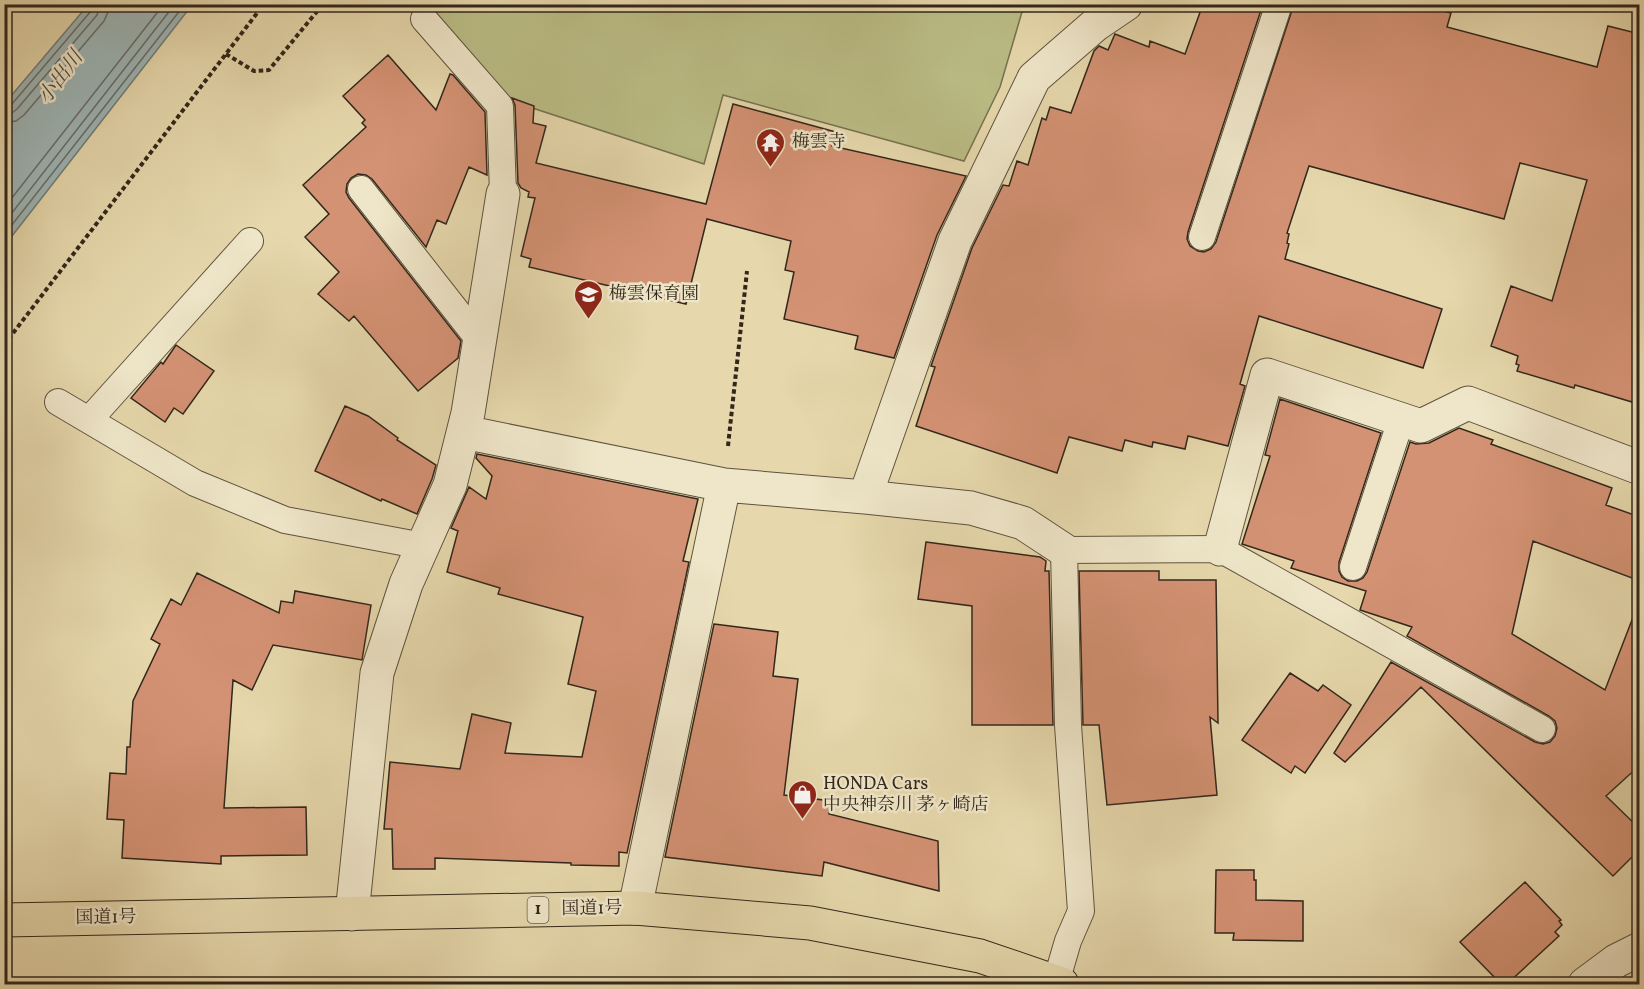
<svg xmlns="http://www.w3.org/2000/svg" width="1644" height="989" font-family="Vollkorn,'Noto Serif JP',serif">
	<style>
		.green { fill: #bbbd86; stroke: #767250; stroke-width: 1.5 }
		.water { fill: #9db6b7; stroke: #727d79; stroke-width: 1.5 }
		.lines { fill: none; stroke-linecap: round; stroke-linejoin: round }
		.shore { stroke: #686e69; stroke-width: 1.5 }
		.building { fill: #d49274; stroke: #32271b; stroke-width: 1.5 }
		.service-casing { stroke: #5f533f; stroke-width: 28 }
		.minor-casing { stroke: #5f533f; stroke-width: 35 }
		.trunk-casing { stroke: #32271b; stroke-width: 35 }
		.path { stroke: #32271b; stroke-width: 4; stroke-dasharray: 4.5 3; stroke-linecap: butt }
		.service { stroke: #efe6c9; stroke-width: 26 }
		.minor { stroke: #efe6c9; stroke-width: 33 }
		.trunk { stroke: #e6d8ac; stroke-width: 33 }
		.labels { text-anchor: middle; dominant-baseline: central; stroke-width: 5; stroke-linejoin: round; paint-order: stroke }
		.shield { fill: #efe6c9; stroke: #6b604f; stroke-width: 1.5 }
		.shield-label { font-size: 16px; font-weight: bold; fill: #32271b }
		.poi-label { font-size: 18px; fill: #32271b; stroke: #efe6c9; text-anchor: start }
		.street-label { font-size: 18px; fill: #32271b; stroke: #efe6c9 }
		.water-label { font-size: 20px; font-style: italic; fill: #4d4b42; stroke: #efe6c9 }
	</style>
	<rect width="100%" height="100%" fill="#e6d8ac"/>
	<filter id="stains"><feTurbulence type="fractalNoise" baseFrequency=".00333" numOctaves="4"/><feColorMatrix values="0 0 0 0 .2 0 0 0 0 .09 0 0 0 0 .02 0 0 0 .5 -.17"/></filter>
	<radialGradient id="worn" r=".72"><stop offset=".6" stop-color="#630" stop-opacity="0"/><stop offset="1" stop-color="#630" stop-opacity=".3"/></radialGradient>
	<path class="green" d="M429 5H1024L1000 87 964 161 723 95 704 164 511 101Z"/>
	<path class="water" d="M88 5H192L5 245V103Z"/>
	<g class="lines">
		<path class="shore" d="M4 107 12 104 91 11 92 4
			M4 114 12 113 17 109 97 15 100 4
			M4 123 16 121 24 115 104 21 108 12 109 4
			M4 208 164 4
			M4 223 175 4
			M4 235 185 4"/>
	</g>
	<path class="building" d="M1203 4H1263L1188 232 1187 239 1190 246 1198 251 1204 252 1211 249 1216 242 1294 4H1416L1451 13 1447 27 1597 67 1608 26 1640 34V376L1632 402 1575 385 1574 388 1517 371 1519 365 1516 364 1518 356 1491 346 1511 286 1552 301 1587 180 1520 163 1504 219 1309 166 1287 233 1289 234 1287 243 1289 244 1285 259 1442 309 1423 368 1259 316 1240 384 1245 386 1228 446 1188 436 1185 449 1153 442 1152 447 1125 440 1122 451 1069 437 1057 473 916 426 935 367 931 366 972 248 1003 185 1009 186 1017 161 1028 165 1042 118 1046 120 1050 107 1071 113 1094 51 1099 46 1108 50 1115 34 1149 47 1150 41 1185 54Z
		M388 55 436 110 450 74 453 75 485 112 487 175 469 167 446 224 437 220 426 247 372 179 366 175 358 174 351 178 347 184 346 192 349 198 461 341 458 358 418 391 354 316 349 321 318 294 339 272 305 237 329 214 303 185 366 127 362 123 365 120 343 96Z
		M512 98 534 106 533 123 546 126 536 163 706 204 733 104 836 132 832 146 966 176 937 235 894 358 855 349 858 336 784 319 794 272 785 270 791 241 707 219 686 304 529 267 531 259 521 256 535 198 528 197 529 191V192L521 188 518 183 515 105Z
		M176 345 214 371 183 414 174 408 165 422 131 398 161 362 163 364Z
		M1280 399 1381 433 1339 562V571L1342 577 1348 581H1357L1363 578 1367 572 1410 442 1416 444 1429 443 1459 428 1493 440 1491 444 1612 488 1606 505 1640 517V581L1533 541 1512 634 1605 690 1637 607 1640 608V765L1606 796 1640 829V849L1613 876 1421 687 1345 762 1334 753 1391 662 1535 742 1543 744 1550 742 1555 736 1557 728 1555 721 1549 716 1407 636 1412 627 1360 610 1366 591 1291 568 1294 561 1242 544 1270 456 1265 455Z
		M345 406 368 416 398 438 397 440 436 465 432 479 417 514 382 499 381 501 315 471Z
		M477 454 698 499 683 561 689 562 627 853 619 852V866L571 865V863L435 858V869H393L392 829H384L390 762 460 769 472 714 511 723 505 753 582 757 596 691 568 684 583 617 498 594 500 588 447 572 458 531 451 528 469 487 486 499 492 476 476 458Z
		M926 542 1040 557 1046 561 1045 571H1049L1053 725H972V606L918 599Z
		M1079 571H1159V580H1216L1218 723 1210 717 1217 795 1107 805 1099 725H1083Z
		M197 573 279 613 281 601 293 603 295 591 371 605 362 660 273 645 252 690 233 680 224 808 306 807 307 855 221 856V864L122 858 124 820 107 819 110 773 126 774 127 747H130L133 701 160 644 151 639 171 599 181 605Z
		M714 624 778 632 773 676 798 679 784 795 831 801 829 814 938 841 939 891 824 862 822 876 665 857Z
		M1290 673 1318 691 1323 685 1351 705 1305 773 1295 766 1291 773 1242 740Z
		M1216 870H1254V880H1256V900L1303 901V941L1233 940 1234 933H1215Z
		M1525 882 1561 920 1559 921 1562 925 1555 932 1559 936 1507 984H1501L1460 942Z"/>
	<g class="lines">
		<defs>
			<path id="service" d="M424 19 500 106 503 194
				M361 189 480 341
				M1202 237 1279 4
				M58 402 195 483 285 520 423 546
				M89 420 250 241
				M1353 567 1401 420
				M1056 982 1068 941 1081 911 1068 725 1064 550 1220 549 1542 729"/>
			<path id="minor" d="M464 432 724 485
				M865 497 955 241 1034 78 1095 25 1126 4
				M1220 549 1267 375 1421 426 1468 403 1640 468
				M635 908 724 485 865 497 971 508 1023 523 1064 550
				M352 914 377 673 406 584 450 485 468 413 503 194
				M1585 984 1616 961 1640 949"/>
			<path id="trunk" d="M4 920 635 908 810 923 980 956 1062 984"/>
		</defs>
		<use href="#service" class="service-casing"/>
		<use href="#minor" class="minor-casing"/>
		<use href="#trunk" class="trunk-casing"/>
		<path class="path" d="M226 54 254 71 269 70 323 4
			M4 345 264 4
			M728 446 747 271"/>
		<use href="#service" class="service"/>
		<use href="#minor" class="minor"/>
		<use href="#trunk" class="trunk"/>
	</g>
	<defs>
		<symbol id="temple-pin" viewBox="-11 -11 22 30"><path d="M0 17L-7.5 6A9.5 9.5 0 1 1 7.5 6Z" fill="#8f2418" stroke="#efe6c9"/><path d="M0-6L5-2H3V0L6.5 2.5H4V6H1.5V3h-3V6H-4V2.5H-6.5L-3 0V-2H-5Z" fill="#fff"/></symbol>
		<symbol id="school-pin" viewBox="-11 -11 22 30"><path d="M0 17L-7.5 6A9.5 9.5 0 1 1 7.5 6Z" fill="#8f2418" stroke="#efe6c9"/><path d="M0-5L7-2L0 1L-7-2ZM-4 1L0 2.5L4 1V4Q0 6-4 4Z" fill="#fff"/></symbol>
		<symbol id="shop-pin" viewBox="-11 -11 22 30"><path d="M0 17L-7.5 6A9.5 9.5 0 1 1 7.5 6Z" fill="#8f2418" stroke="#efe6c9"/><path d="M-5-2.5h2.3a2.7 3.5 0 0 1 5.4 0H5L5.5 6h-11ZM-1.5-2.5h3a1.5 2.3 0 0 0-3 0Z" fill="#fff"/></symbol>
	</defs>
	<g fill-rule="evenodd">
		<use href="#temple-pin" x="754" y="126" width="33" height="45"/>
		<use href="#school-pin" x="572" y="278" width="33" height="45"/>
		<use href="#shop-pin" x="786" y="778" width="33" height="45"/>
	</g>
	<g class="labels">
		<rect class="shield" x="527.5" y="897" width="21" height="26" rx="4.5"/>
		<g class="shield-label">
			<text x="538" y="910">1</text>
		</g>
		<g class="poi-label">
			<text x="792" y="142">梅雲寺</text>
			<text x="609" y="294">梅雲保育園</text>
			<text x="823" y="784">HONDA Cars<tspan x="823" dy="21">中央神奈川 茅ヶ崎店</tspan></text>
		</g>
		<g class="street-label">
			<text transform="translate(592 909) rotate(-1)">国道1号</text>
			<text transform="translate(106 918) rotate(-1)">国道1号</text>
		</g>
		<g class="water-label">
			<text transform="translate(61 78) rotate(-53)">小出川</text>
		</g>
	</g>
	<rect width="1644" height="989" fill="none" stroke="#e6d8ac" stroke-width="24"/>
	<rect x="6" y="6" width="1632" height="977" fill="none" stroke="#32271b" stroke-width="3"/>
	<rect x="12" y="12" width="1620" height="965" fill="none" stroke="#32271b" stroke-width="1.5"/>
	<rect width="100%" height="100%" filter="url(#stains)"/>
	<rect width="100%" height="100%" fill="url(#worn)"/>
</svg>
